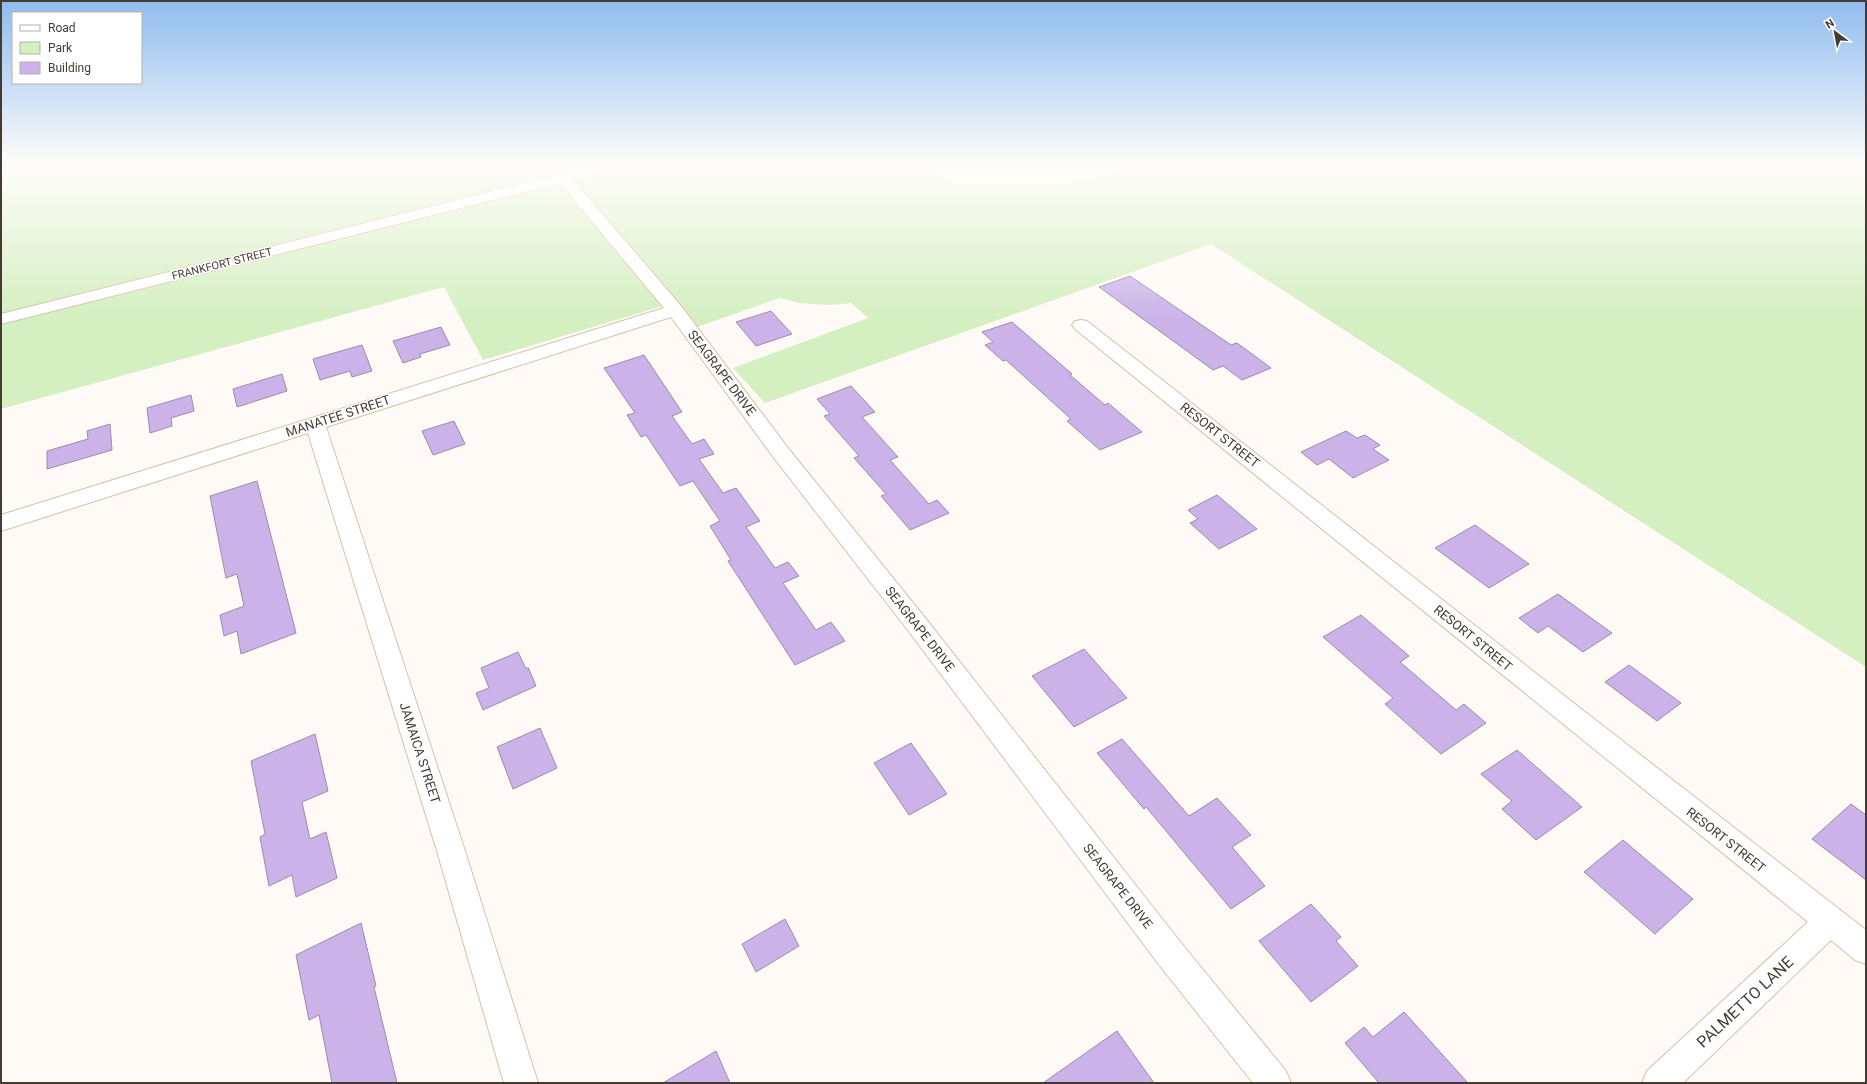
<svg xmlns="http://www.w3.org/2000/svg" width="1867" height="1084" font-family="Roboto,sans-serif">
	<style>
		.green { fill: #d4efc0 }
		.building { fill: #cbb3e9; stroke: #998da7 }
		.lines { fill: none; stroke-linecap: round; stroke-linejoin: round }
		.street-casing { stroke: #d8c0aa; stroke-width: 2 }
		.street { fill: #fff; fill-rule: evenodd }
		.labels { text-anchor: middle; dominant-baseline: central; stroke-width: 3; stroke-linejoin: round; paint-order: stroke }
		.far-street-label { font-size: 11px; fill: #453b32; stroke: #fff }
		.street-label { font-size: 13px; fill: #453b32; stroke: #fff }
		.near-street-label { font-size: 16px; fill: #453b32; stroke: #fff }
	</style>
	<rect width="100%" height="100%" fill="#fffaf5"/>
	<path class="green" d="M1 167H592L1 315Z
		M620 167H883L886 169 889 168 896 173 929 170 955 184H1065L1152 167H1866V667L1211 244 765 403 733 368 868 318 851 303 829 305 799 303 780 298 697 327 573 179Z
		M560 182 663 306 483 360 444 287 1 409V324Z"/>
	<path class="building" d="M1130 276 1231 345 1237 343 1271 368 1242 380 1223 366 1213 370 1099 287Z
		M771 311 792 334 756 346 736 322Z
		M1012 322 1072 374 1070 375 1105 405 1108 403 1142 432 1100 450 1067 421 1071 419 1006 360 1003 361 985 345 993 342 982 332Z
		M441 327 450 345 420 354 421 357 403 363 393 341Z
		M362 345 372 371 352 377 350 371 320 380 313 359Z
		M644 355 682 412 672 416 692 444 704 439 714 454 699 459 723 493 736 488 760 521 746 527 775 568 788 562 799 576 783 583 816 630 831 622 845 641 795 665 728 561 731 560 710 526 720 521 693 481 680 486 646 435 641 437 627 415 635 413 604 368Z
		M282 374 287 391 237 407 233 389Z
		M851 386 875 412 862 417 898 457 890 460 929 504 937 500 949 513 910 530 881 496 886 494 854 458 859 456 824 416 830 414 817 399Z
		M191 395 194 411 171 418 172 426 150 433 147 408Z
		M454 421 465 444 433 455 422 431Z
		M110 424 112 450 47 469V451L88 439 87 431Z
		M1346 431 1357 438 1365 435 1380 445 1373 449 1389 460 1353 478 1329 459 1317 465 1301 452Z
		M257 481 296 633 241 654 237 631 224 636 220 615 244 606 237 574 226 578 210 496Z
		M1217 495 1257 529 1219 549 1190 523 1198 519 1188 510Z
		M1475 525 1529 564 1489 588 1435 548Z
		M1558 594 1612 633 1583 652 1548 626 1538 633 1519 618Z
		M1361 615 1409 656 1400 662 1456 710 1464 704 1486 723 1441 754 1385 704 1393 698 1323 637Z
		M1084 649 1127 698 1074 727 1032 676Z
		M518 652 526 669 528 667 536 686 483 710 476 693 489 688 481 668Z
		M1629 665 1681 703 1657 721 1605 682Z
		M540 728 557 768 513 789 497 747Z
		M315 734 328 791 302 802 310 839 326 832 337 878 296 897 292 875 269 886 260 837 265 834 251 761Z
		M1122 739 1189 816 1217 798 1251 835 1232 847 1265 886 1231 909 1146 807 1144 809 1097 753Z
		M911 743 947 794 909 815 874 763Z
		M1517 750 1582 807 1536 840 1502 809 1512 801 1481 774Z
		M1851 804 1866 815V880L1812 839Z
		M1623 840 1693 899 1655 934 1584 872Z
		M1311 904 1341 937 1336 941 1358 966 1311 1002 1259 941Z
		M785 919 799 946 756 972 742 944Z
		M361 923 376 986 374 987 397 1083H332L319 1015 309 1020 296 955Z
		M1404 1012 1468 1083H1379L1345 1043 1364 1027 1373 1037Z
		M1117 1031 1154 1083H1043Z
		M716 1051 730 1083H663Z"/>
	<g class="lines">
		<defs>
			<path id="street" d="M589 167H613L611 170 573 180 681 306 788 448 926 619 1182 944 1286 1071 1291 1083H1253L1160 966 910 633 774 458 671 317 326 427 465 851 538 1083H504L437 851 308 433 1 531V515L664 308 560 183 1 324V314Z
				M1081 320 1087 321 1580 708 1866 930V964L1855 960 1831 940 1683 1083H1642L1647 1071 1808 922 1075 329 1072 325 1075 321Z"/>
		</defs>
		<use href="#street" class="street-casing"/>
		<use href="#street" class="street"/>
	</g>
	<linearGradient id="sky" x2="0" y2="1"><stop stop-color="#8ebcef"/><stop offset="0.52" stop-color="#fffdfa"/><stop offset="1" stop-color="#fffdfa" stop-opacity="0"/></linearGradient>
	<rect width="1867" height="319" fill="url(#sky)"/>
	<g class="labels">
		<g class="far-street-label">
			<text transform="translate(222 264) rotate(-14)">FRANKFORT STREET</text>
		</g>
		<g class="street-label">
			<text transform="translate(722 373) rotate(53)">SEAGRAPE DRIVE</text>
			<text transform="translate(338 416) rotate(-18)">MANATEE STREET</text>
			<text transform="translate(1220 435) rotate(38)">RESORT STREET</text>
			<text transform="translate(920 629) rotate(52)">SEAGRAPE DRIVE</text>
			<text transform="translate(1473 638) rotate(39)">RESORT STREET</text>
			<text transform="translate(420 753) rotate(72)">JAMAICA STREET</text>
			<text transform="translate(1726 840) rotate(38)">RESORT STREET</text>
			<text transform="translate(1118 886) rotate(52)">SEAGRAPE DRIVE</text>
		</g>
		<g class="near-street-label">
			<text transform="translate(1745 1002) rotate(-43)">PALMETTO LANE</text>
		</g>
	</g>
	<rect width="1867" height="1084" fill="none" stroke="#453b32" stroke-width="4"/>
	<rect x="12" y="12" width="130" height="72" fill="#ffffff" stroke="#b5b1ad"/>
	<rect x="20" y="25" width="20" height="6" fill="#ffffff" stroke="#b5b1ad"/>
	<text x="48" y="32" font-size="12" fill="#453b32">Road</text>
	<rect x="20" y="42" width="20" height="12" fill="#d4efc0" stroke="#b5b1ad"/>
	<text x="48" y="52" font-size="12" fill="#453b32">Park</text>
	<rect x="20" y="62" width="20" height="12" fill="#cbb3e9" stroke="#b5b1ad"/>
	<text x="48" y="72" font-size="12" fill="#453b32">Building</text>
	<g transform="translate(1835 32) rotate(328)" stroke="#ffffff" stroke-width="3" paint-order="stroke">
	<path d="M0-3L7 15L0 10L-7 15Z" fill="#453b32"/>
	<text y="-6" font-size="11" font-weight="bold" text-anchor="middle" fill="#453b32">N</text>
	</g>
</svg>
